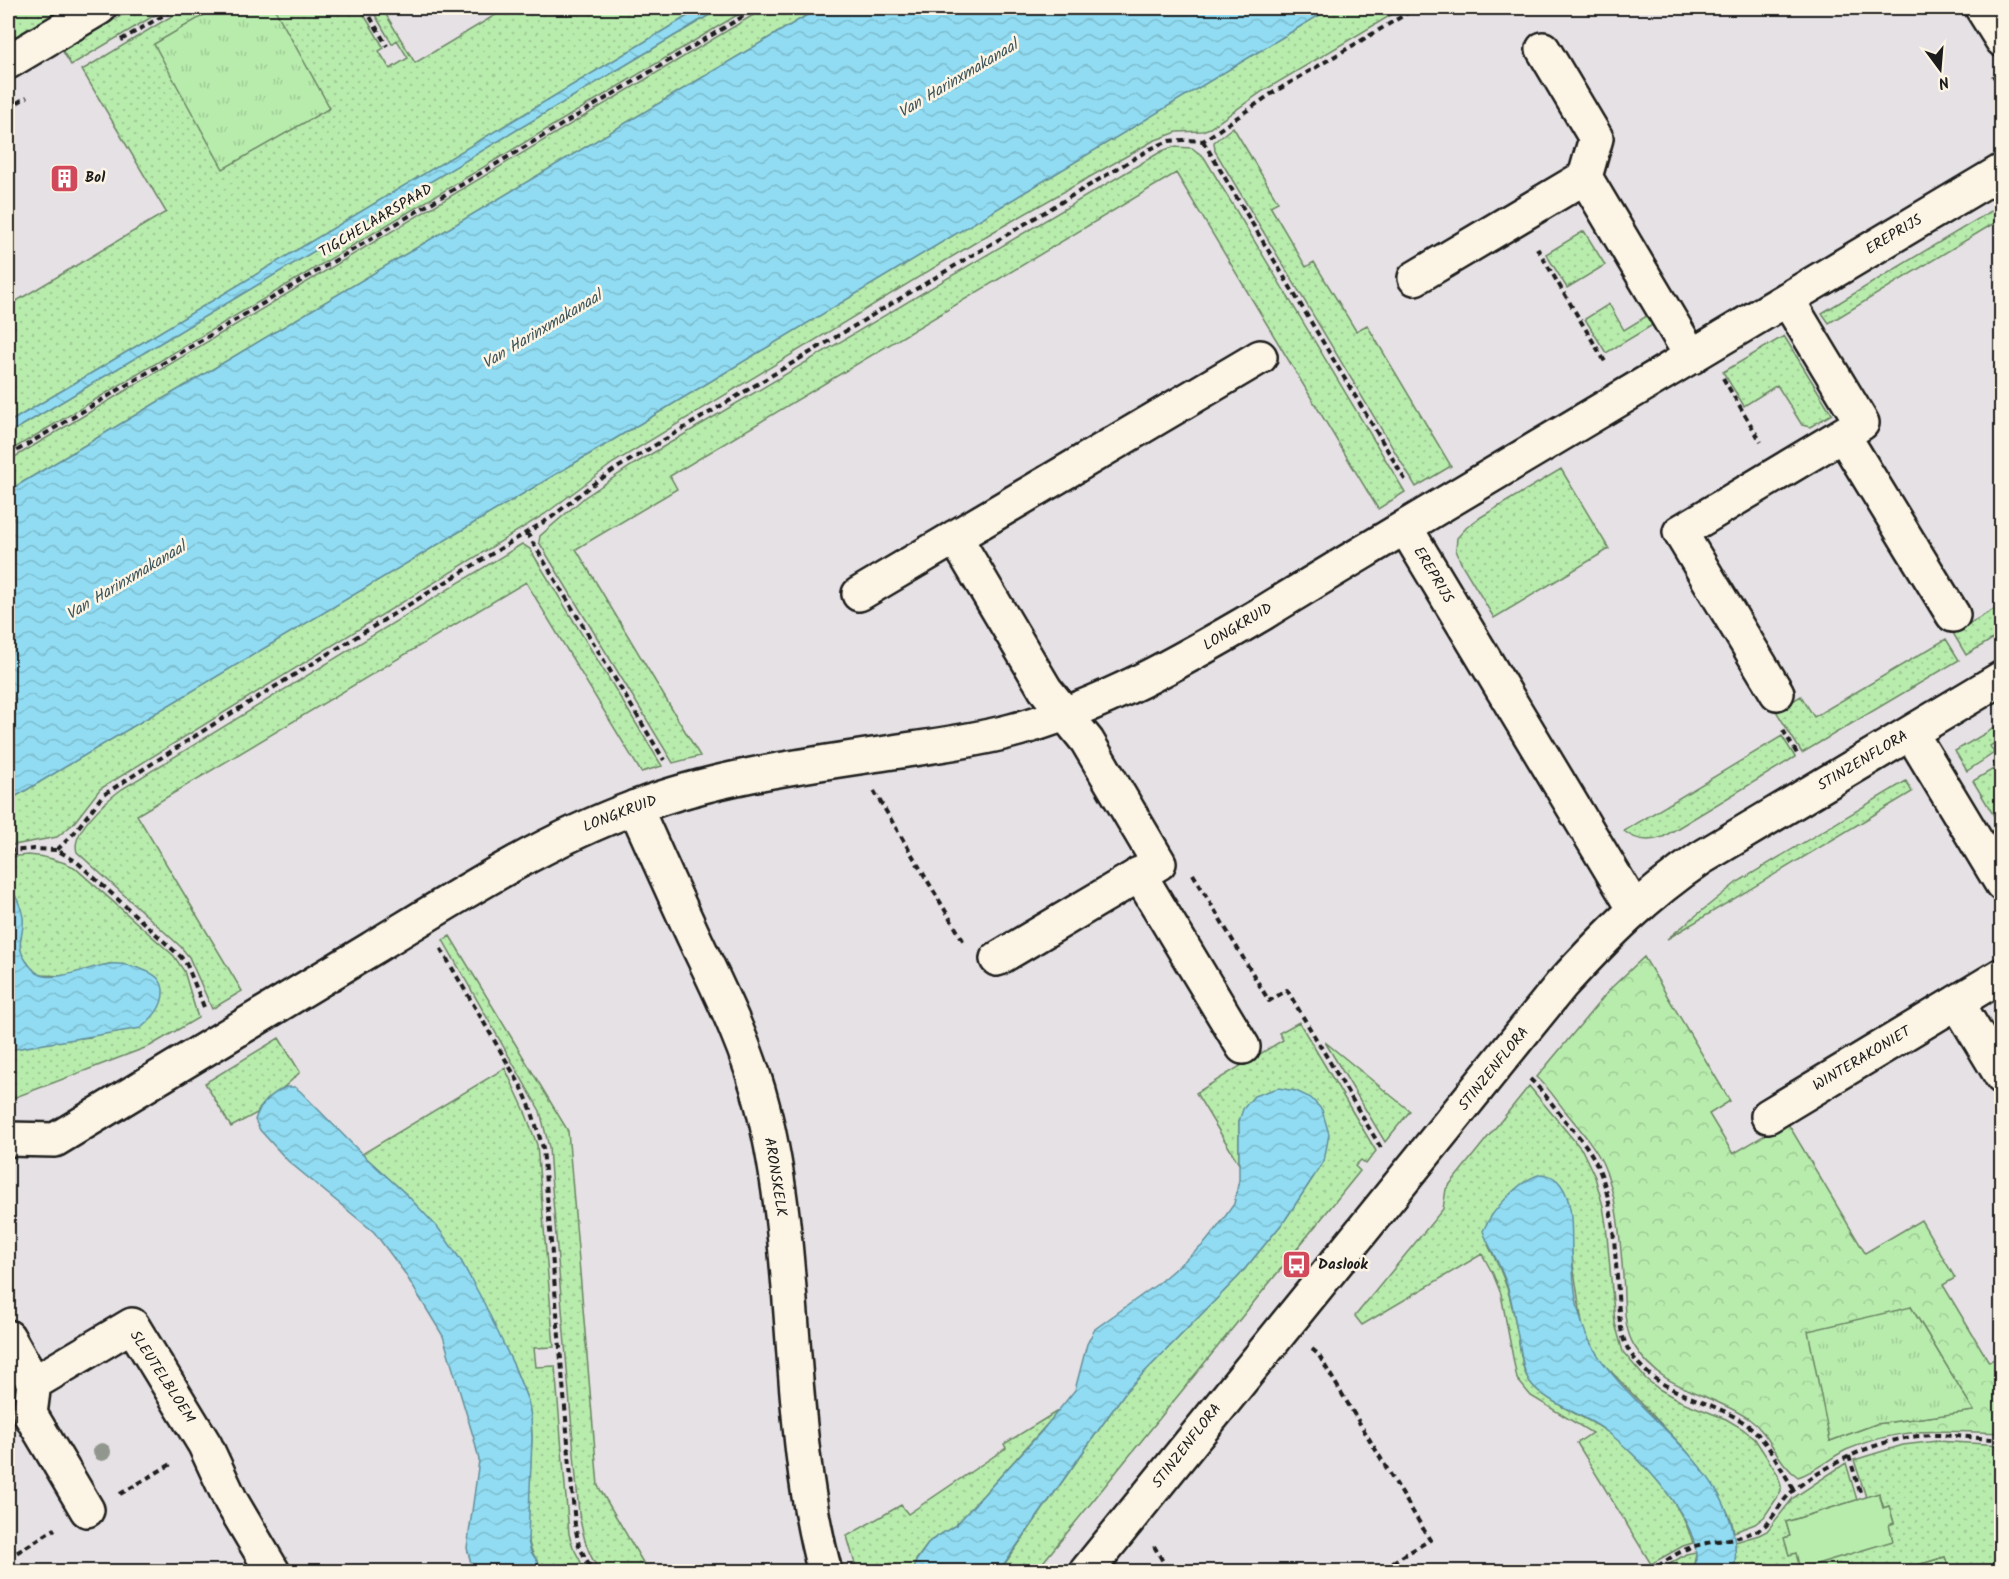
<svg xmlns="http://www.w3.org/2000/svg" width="2009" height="1579" font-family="Kalam,sans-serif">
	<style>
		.grass { fill: url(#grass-dots); stroke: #6a8464; stroke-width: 1.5 }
		.forest { fill: url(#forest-crowns); stroke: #6a8464; stroke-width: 1.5; fill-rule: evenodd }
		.park { fill: url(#park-tufts); stroke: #6a8464; stroke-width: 1.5 }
		.pitch { fill: #b8ecad; stroke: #6a8464; stroke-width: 1.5 }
		.water { fill: url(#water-waves); stroke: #628f9c; stroke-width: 1.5 }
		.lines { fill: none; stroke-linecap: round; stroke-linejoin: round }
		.minor-casing { stroke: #1c1c1c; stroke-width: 38 }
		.path { stroke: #1c1c1c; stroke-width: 4; stroke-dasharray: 6 4.5; stroke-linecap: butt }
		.minor { stroke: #fcf5e5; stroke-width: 33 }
		.tree { fill: #91978e }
		.labels { text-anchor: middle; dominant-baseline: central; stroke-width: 5; stroke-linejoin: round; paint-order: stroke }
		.poi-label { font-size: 15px; font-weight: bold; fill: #1c1c1c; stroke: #fcf5e5; text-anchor: start }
		.street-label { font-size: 15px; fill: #1c1c1c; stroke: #fcf5e5 }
		.water-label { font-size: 16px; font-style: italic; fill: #3f565c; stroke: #fcf5e5 }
	</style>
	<defs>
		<pattern id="grass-dots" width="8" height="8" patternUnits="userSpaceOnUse" patternTransform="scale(1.5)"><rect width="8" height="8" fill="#b8ecad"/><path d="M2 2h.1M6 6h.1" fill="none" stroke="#9eca94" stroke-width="1.8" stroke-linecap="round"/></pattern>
		<pattern id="forest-crowns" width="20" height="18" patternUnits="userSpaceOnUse" patternTransform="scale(1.5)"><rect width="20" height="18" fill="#b8ecad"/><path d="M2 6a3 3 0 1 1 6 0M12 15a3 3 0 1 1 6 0" fill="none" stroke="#9eca94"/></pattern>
		<pattern id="park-tufts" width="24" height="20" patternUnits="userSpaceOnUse" patternTransform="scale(1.5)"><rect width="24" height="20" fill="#b8ecad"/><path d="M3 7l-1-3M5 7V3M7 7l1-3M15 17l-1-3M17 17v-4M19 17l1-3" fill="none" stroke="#9eca94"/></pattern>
		<pattern id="water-waves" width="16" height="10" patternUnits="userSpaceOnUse" patternTransform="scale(1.5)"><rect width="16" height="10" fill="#91dcf2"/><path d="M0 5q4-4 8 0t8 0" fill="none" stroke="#7cbccf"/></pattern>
	</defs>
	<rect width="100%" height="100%" fill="#e6e1e4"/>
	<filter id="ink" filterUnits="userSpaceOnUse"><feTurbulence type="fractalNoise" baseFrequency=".0167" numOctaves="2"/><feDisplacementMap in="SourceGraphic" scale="12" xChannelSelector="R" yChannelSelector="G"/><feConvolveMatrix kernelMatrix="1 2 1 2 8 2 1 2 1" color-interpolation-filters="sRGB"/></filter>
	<g filter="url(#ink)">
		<path class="grass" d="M8 8H65L8 42Z
			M134 8H167L71 65 62 50Z
			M185 8H360L384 48 379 51 390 69 408 58 397 40 392 44 371 8H382L415 63 507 8H701L8 423V306L166 212 82 70Z
			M721 8H749L8 452V434Z
			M765 8H819L8 491V461Z
			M1331 8H1403L1263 91 1210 128 1202 131 1177 132 1153 141 991 233 613 463 545 514 100 789 73 824 57 837 8 846V801L603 446Z
			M1233 127 1278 202 1270 206 1306 267 1314 262 1356 331 1367 325 1451 466 1416 487 1215 151 1214 142Z
			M1173 147 1192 148 1204 157 1405 492 1378 509 1176 173 670 476 677 489 576 549 700 756 673 763 539 542 540 536 585 497 631 466 1162 151Z
			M2001 205V219L1829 323 1822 313Z
			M1584 231 1605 265 1567 288 1546 254Z
			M1609 304 1624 330 1650 314 1656 323 1606 353 1585 319Z
			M1784 336 1832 414 1810 427 1802 425 1777 385 1744 406 1723 372Z
			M1561 469 1609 549 1494 618 1461 563 1456 550 1457 538 1467 527 1481 517Z
			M522 544 530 549 662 766 641 772 526 582 137 815 242 991 212 1009 189 957 181 947 77 852C70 832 107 800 122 789Z
			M2001 605V634L1966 655 1953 633Z
			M1946 639 1959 660 1802 753 1776 711 1801 696 1814 717Z
			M2001 724V739L1990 746 1994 753 1967 771 1955 751Z
			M1782 736 1795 757 1663 837C1649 842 1636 841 1624 831Z
			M1995 768 2001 779V818L1997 821 1973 781Z
			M1906 781 1912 792 1667 939 1736 883Z
			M28 855C45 856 59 860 74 867L174 956 184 971 198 1018 150 1046 8 1100V1050L50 1041 91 1037 109 964 63 976 40 975 32 969 21 954 20 943 23 919 8 885V857Z
			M450 936 568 1131 598 1486 648 1571H600C587 1554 583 1535 579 1514L551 1176 549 1147 540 1111 443 940Z
			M1299 1022 1376 1151 1366 1164 1361 1160 1355 1166 1360 1171 1036 1571 999 1572 1126 1391 1239 1276 1285 1220 1324 1161 1239 1121V1164L1196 1093 1283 1040 1279 1033Z
			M279 1038 300 1072C287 1086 273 1095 259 1109L257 1113 231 1127 205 1083Z
			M1325 1042 1410 1111 1385 1142Z
			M505 1068 524 1109 537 1145 554 1347 534 1348 536 1367 555 1366 569 1534 573 1547 584 1568 583 1571H544C534 1557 528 1547 527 1529L532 1438 531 1417 528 1401 514 1366 460 1259 407 1195 362 1154Z
			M1529 1086 1582 1150 1595 1177 1603 1206 1606 1225 1615 1323 1623 1352 1646 1379 1659 1389 1680 1401 1726 1419 1743 1429 1755 1439 1777 1473 1781 1486V1492L1764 1517 1755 1524 1734 1532 1731 1519 1719 1495 1702 1470 1684 1448 1601 1361 1583 1330 1573 1264 1567 1198 1488 1245C1506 1278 1511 1298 1518 1335 1520 1347 1521 1364 1526 1375 1535 1397 1580 1415 1600 1427 1637 1450 1681 1501 1693 1543L1683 1546 1651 1564 1577 1443 1592 1433 1531 1396 1517 1379 1501 1294 1493 1274 1482 1254 1362 1325 1355 1316 1443 1209 1446 1189Z
			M1061 1409 956 1525 930 1541 916 1560 914 1571H857L847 1536 901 1505 908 1514 1006 1448 1004 1444Z
			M1937 1441 2001 1445V1571H1950L1945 1557 1898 1571 1734 1572 1735 1542 1759 1535 1767 1531 1793 1498 1846 1463 1857 1500 1786 1522 1790 1536 1784 1538 1894 1523 1889 1506 1884 1508 1879 1494 1866 1497 1854 1460 1903 1445Z
			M1696 1552 1693 1571 1657 1572 1686 1554Z"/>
		<path class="forest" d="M1644 957 1730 1101 1709 1114 1733 1154 1787 1122 1865 1253 1921 1220 1955 1278 1943 1285 1989 1362 2001 1355V1433C1945 1430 1900 1427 1846 1450 1830 1458 1814 1472 1798 1477 1776 1462 1771 1434 1749 1419 1710 1392 1662 1391 1635 1347 1622 1328 1625 1298 1623 1276 1620 1239 1618 1198 1603 1164 1594 1145 1579 1128 1566 1112 1557 1101 1548 1087 1537 1077L1611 988ZM1911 1307 1973 1411 1876 1424 1830 1441Z"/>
		<path class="park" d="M216 8H274L330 108 223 169 154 44Z
			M1911 1307 1974 1411 1876 1424 1830 1441 1808 1331Z"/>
		<path class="pitch" d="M1879 1493 1883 1508 1889 1506 1894 1523 1889 1525 1893 1541 1800 1569 1796 1553 1789 1555 1784 1538 1790 1536 1786 1522Z
			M1945 1557 1950 1571H1898Z"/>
		<path class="water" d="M701 8H721L8 434V423Z
			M819 8H1331L603 446 8 801V491Z
			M8 885C16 895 21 905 23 917 25 940 12 942 29 965 32 968 35 973 39 974 57 983 92 965 111 964 124 963 134 966 146 971 156 975 162 980 163 990 164 1007 152 1018 141 1028L8 1050Z
			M286 1087H295L301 1092 362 1154 407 1195 439 1229 460 1259 484 1303 514 1366 528 1401 531 1417 532 1438 528 1541 531 1552 544 1571H473L467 1548 479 1460 474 1439 443 1336 404 1272 374 1232 288 1161 260 1130 255 1120C259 1105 272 1093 286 1087Z
			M1278 1088 1296 1091 1311 1098 1322 1110 1329 1134 1324 1161 1285 1220 1239 1276 1126 1391 999 1571H914L916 1561 930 1541 956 1525 1041 1432 1075 1390 1087 1344 1095 1329 1156 1285 1204 1244 1217 1228 1234 1204 1239 1180V1121L1243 1109 1254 1096Z
			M1542 1174C1550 1176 1556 1177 1561 1185 1574 1203 1571 1230 1572 1251 1573 1282 1576 1318 1591 1344 1633 1419 1750 1473 1734 1571H1693C1712 1530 1634 1450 1602 1428 1583 1415 1542 1400 1530 1382 1523 1372 1522 1358 1520 1347 1515 1322 1512 1295 1502 1272 1496 1257 1488 1245 1483 1231 1492 1210 1520 1179 1542 1174Z"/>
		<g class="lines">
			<defs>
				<path id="minor" d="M1982 8 2002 40
					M1543 49 1596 138 1585 177 1692 357
					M8 62 99 8
					M1415 278 1585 177
					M1843 435 1953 615
					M955 537 1045 689 1087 741 1159 863 997 959
					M859 594 1260 357
					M1777 693 1680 532 1862 423 1787 299
					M1911 733 2002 884
					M635 807C656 854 677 901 699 948 724 1000 749 1052 763 1108 801 1259 784 1420 825 1572
					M1139 874 1243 1047
					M1634 908 1405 527 2002 171
					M1957 1002 2002 1077
					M1768 1116 2002 975
					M8 1139 55 1140C160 1076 265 1012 371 949 456 897 541 842 636 807 718 776 807 765 893 752 932 746 973 741 1011 731 1102 707 1183 660 1263 613 1310 584 1357 556 1405 527
					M8 1337 34 1383 132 1325 205 1445 231 1501 273 1572
					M34 1383 30 1414 87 1510
					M1086 1572 1561 985C1607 935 1645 896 1701 858L2002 678"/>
			</defs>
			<use href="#minor" class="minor-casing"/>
			<path class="path" d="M365 8 387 46
				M121 40 176 8
				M1993 75 2002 90
				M8 108 27 97
				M1203 141 1407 483
				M1537 248 1607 365
				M1723 378 1761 442
				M8 456 757 8
				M527 533 664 760
				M1783 730 1799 757
				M1994 761 2002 773
				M874 791 964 942
				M57 850 74 833 103 795 214 724 552 517 589 487 617 468 1150 149 1169 141 1184 140 1203 141 1271 94 1416 8
				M8 851 34 849 57 850 77 862 181 957 187 965 204 1007
				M1193 874 1269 1001 1287 990 1381 1148
				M441 949 522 1088 531 1109 543 1148 575 1525 579 1546 593 1572
				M1530 1079C1542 1090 1552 1104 1562 1117 1575 1132 1589 1147 1597 1165 1613 1199 1614 1241 1617 1277 1619 1300 1617 1329 1628 1349 1656 1397 1707 1396 1746 1424 1768 1439 1780 1468 1794 1490
				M1312 1349 1318 1354 1430 1540 1376 1572
				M1849 1456 1861 1495
				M120 1494 173 1463
				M1154 1546 1169 1572
				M8 1558 55 1529
				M1649 1572C1660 1565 1672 1556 1684 1550 1708 1539 1740 1542 1763 1527 1773 1520 1781 1500 1795 1489 1836 1459 1885 1435 1938 1435 1959 1436 1980 1438 2002 1440"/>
			<use href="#minor" class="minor"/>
		</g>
		<circle class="tree" cx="102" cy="1452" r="9"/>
	</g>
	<defs>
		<symbol id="building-square" viewBox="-11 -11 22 22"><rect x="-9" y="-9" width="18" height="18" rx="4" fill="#d1495b" stroke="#fcf5e5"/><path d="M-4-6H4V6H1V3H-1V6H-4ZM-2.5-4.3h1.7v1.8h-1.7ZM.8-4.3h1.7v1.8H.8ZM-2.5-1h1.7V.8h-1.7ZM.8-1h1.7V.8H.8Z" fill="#fff"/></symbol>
		<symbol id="bus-square" viewBox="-11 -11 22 22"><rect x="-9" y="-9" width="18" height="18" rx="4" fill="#d1495b" stroke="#fcf5e5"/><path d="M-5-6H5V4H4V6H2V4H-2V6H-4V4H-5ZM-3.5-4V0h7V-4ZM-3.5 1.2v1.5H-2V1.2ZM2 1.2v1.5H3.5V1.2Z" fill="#fff"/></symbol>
	</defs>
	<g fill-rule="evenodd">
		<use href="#building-square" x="48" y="162" width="33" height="33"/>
		<use href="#bus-square" x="1280" y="1248" width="33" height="33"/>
	</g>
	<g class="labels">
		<g class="poi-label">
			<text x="85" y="178">Bol</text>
			<text x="1318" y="1265">Daslook</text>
		</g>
		<g class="street-label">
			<text transform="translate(376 221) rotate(-31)">TIGCHELAARSPAAD</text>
			<text transform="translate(1894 235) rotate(-31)">EREPRIJS</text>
			<text transform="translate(1433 575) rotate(59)">EREPRIJS</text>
			<text transform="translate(1238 627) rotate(-31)">LONGKRUID</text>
			<text transform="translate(1863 761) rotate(-31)">STINZENFLORA</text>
			<text transform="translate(620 814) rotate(-21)">LONGKRUID</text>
			<text transform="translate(1862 1059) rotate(-31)">WINTERAKONIET</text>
			<text transform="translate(1494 1069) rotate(-51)">STINZENFLORA</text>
			<text transform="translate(775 1177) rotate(81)">ARONSKELK</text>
			<text transform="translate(162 1377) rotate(57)">SLEUTELBLOEM</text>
			<text transform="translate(1187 1446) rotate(-52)">STINZENFLORA</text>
		</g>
		<g class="water-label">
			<text transform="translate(958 79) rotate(-31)">Van Harinxmakanaal</text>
			<text transform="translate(542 330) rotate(-31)">Van Harinxmakanaal</text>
			<text transform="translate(126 581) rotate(-31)">Van Harinxmakanaal</text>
		</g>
	</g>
	<rect width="2009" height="1579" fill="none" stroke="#fcf5e5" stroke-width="30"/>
	<rect x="15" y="15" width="1979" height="1549" fill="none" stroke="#1c1c1c" stroke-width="2" filter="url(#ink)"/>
	<g transform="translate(1940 69) rotate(164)" stroke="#fcf5e5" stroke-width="4.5" paint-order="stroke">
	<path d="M0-4.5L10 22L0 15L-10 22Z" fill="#1c1c1c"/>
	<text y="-9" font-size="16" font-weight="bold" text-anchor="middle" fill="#1c1c1c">N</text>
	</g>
</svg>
